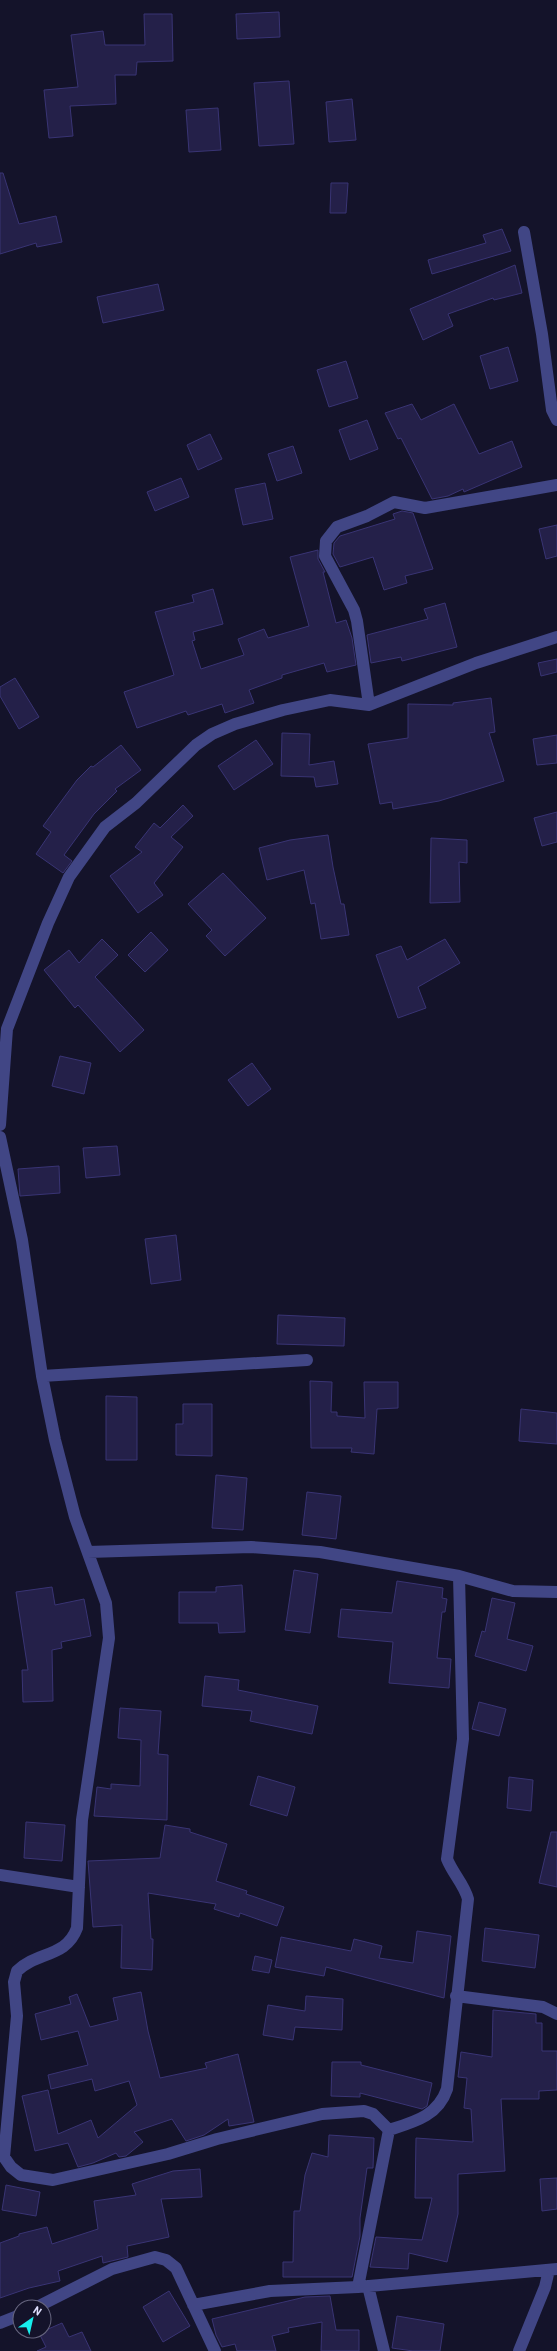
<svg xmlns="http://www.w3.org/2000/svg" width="557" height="2351" font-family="Barlow,sans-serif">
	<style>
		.building { fill: #242049; stroke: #393474 }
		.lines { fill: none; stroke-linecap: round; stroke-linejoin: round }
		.minor { stroke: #414685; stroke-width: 12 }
	</style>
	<rect width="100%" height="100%" fill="#14132a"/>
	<path class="building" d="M279 12 280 37 237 39 236 14Z
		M144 14H172L173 61 137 62 136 75H115L116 104 70 106 73 136 49 138 44 90 78 87 71 35 103 31 105 45H145Z
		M289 81 294 144 259 146 254 83Z
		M352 99 356 140 329 142 326 102Z
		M218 108 221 150 189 152 186 110Z
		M0 173H3L19 224 56 216 62 242 37 247 36 243 0 254Z
		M331 183H348L346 213H330Z
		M502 229 511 251 432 274 428 260 486 243 483 235Z
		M515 265 522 293 494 300 493 298 448 314 453 326 423 340 410 309Z
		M158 284 164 310 103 323 97 297Z
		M508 347 518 381 490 389 480 356Z
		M346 361 358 398 329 407 317 370Z
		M412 404 421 420 454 404 479 454 512 441 522 467 464 492 463 489 448 496 432 499 401 438 398 439 385 413Z
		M367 420 378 449 350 460 339 430Z
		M210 434 222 459 198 470 187 445Z
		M293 446 302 473 277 481 268 454Z
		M181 478 189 497 155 511 147 492Z
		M265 483 273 519 243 525 235 489Z
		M402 511 413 513 433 569 405 576 407 583 384 590 373 557 340 567 333 554 334 543 340 536 395 519 393 514Z
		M557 525V556L546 559 539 529Z
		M318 550V559L325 572H323L336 623 346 620 352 638 356 665 327 672 324 663 282 675V678L249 690 254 703 225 713 222 704 188 715 186 711 137 728 124 692 174 675 155 612 194 602 192 595 213 589 223 624 193 632 195 640 192 641 201 669 244 655 238 639 264 629 268 638 309 626 290 557Z
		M445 603 457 647 402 661 401 657 371 663 367 635 428 619 424 609Z
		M557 659V672L541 676 538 663Z
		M15 678 39 717 19 729 0 696V687Z
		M491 698 495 732 489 733 504 781 439 801 393 809 392 802 380 804 368 744 408 738V704L453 705V703Z
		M282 733 310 734 309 765 334 761 338 784 316 787 314 777 281 776Z
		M557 735V763L537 765 533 739Z
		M256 740 273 764 234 790 218 766Z
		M121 745 141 770 115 789 117 791 94 814 64 855 72 861 63 873 36 854 51 832 43 826 77 780 91 766 93 767Z
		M183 805 193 816 171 837 183 847 154 883 163 895 138 913 110 876 142 852 135 847 154 823 160 828Z
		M557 812V842L542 846 534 818Z
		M328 835 333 867 341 904H344L349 935 321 939 315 903 311 904 304 870 267 880 259 848 290 840Z
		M431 838 467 840V863L459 862 460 902 430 903Z
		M223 873 266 918 225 956 206 936 212 930 188 904Z
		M151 932 168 950 145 972 128 955Z
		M102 939 118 955 95 977 144 1030 120 1052 78 1005 75 1008 44 970 69 950 79 963Z
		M445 939 460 963 418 987 426 1008 398 1018 376 955 401 946 407 960Z
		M60 1056 91 1063 84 1094 52 1086Z
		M252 1063 271 1089 248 1106 228 1080Z
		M117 1146 120 1175 86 1178 83 1148Z
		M59 1166 60 1193 20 1196 18 1169Z
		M176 1235 181 1280 151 1284 145 1239Z
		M278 1315 345 1318 344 1346 277 1344Z
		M310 1381 332 1382 331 1412H337V1416L365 1418 364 1382H398V1408L377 1409 374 1454 351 1452 352 1448H311Z
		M106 1396 137 1397V1460H106Z
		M183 1404H212V1456L176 1455V1424H183Z
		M521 1409 557 1413V1444L519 1441Z
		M216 1475 247 1478 243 1530 212 1528Z
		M307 1492 341 1496 336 1539 302 1535Z
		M294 1570 318 1574 310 1633 285 1630Z
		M397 1581 443 1588 442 1598 447 1599 445 1612H442L437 1658 451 1659 449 1688 389 1683 393 1642 338 1637 341 1609 392 1613Z
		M242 1585 245 1632 219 1633 218 1623H179V1592H216V1587Z
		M52 1587 55 1605 84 1599 91 1636 61 1642 62 1648 52 1650 53 1701 23 1702 22 1670H28L16 1592Z
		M492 1598 515 1603 507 1639 533 1646 526 1671 475 1656 482 1631 485 1632Z
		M205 1676 239 1680 238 1690 318 1706 312 1734 250 1721 252 1711 202 1706Z
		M479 1702 506 1709 499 1736 472 1729Z
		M120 1708 161 1711 158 1754 168 1755 167 1820 94 1816 97 1787 111 1789V1784L140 1786 141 1740 118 1738Z
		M258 1776 295 1787 287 1816 250 1805Z
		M509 1777 533 1780 531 1811 507 1808Z
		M26 1822 65 1825 62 1861 24 1858Z
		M165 1825 190 1829V1832L227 1844 216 1881 247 1891 246 1894 284 1907 277 1926 240 1913 239 1917 214 1909 216 1904 148 1893 151 1939H153L152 1970 121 1968 122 1925 93 1927 88 1861 160 1858Z
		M551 1832H557V1887L539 1883Z
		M485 1928 539 1935 535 1968 482 1961Z
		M417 1931 451 1936 444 1998 326 1967 324 1976 275 1967 281 1937 351 1951 354 1939 382 1946 379 1958 413 1963Z
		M255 1956 272 1960 269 1973 252 1970Z
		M141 1992 148 2031 160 2078 207 2068 205 2063 238 2054 254 2122 229 2126 228 2119 204 2135 186 2141 172 2119 134 2132 143 2142 126 2156 119 2157 116 2153 93 2163 78 2167 68 2143 35 2151 22 2096 48 2090 58 2134 91 2120 98 2138 137 2105 129 2081 95 2091 92 2079 51 2089 48 2075 88 2065 78 2031 41 2040 35 2014 71 2004 69 1997 77 1994 90 2027 118 2020 113 1998Z
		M306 1996 343 1999 342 2030 295 2027 293 2040 263 2035 268 2005 305 2011Z
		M493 2010 536 2014V2023H542V2051H557V2090L539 2091V2099H501L505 2171 458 2174V2214L447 2262 409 2253 408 2269 370 2267 376 2237 422 2240 432 2198H415L416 2138 473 2142 471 2109 464 2108 467 2078 458 2077 461 2052 492 2057Z
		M332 2062H361V2065L432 2083 427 2106 422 2109 360 2093V2097L331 2096Z
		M329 2135 374 2138 373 2168H367L360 2218V2236L352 2277H283V2262H293L294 2211H300L305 2175 312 2153 328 2157Z
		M200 2169 202 2197 161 2199 169 2237 127 2246 128 2257 103 2263 102 2256 58 2271 60 2281 29 2288 0 2298V2243L19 2236V2234L47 2227 52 2244 98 2229 94 2201 136 2195 132 2184 173 2171Z
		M557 2178V2209L542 2211 540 2179Z
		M6 2185 40 2192 36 2216 2 2210Z
		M169 2291 190 2326 163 2342 143 2307Z
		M330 2296 336 2330H359V2351H321L322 2322 288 2328 289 2332 272 2336 276 2351H237L235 2344 222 2347 216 2335 212 2319 305 2297Z
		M397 2316 444 2324 440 2351H413L392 2348Z
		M62 2323 69 2337 82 2332 91 2351H37L46 2347 39 2333Z"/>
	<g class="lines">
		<path class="minor" d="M524 232 542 334 552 410 557 420
			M369 705 357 621 354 610 325 556 326 541 337 527 367 516 394 502 425 508 557 485
			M0 1125 7 1029 48 923 69 877 105 827 136 803 196 745 212 734 235 724 283 710 330 700 369 705 476 663 557 637
			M0 1137 22 1240 42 1376 55 1440 75 1517 106 1603 109 1638 82 1820 77 1928C66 1958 37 1951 17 1971L14 1982 17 2016 4 2157 11 2167 21 2175 53 2180 168 2154 217 2139 322 2114 364 2111 373 2114 389 2130 358 2287
			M42 1376 307 1360
			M88 1552 251 1547 320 1552 459 1576 513 1591 557 1592
			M0 1875 79 1887
			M456 1996 543 2007 557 2014
			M389 2130C414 2122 438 2116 447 2089L468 1899C464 1884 453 1874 447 1859L463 1739 459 1576
			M368 2286 384 2351
			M193 2305 270 2291 358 2287 557 2269
			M37 2307 112 2269 155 2257 166 2260 176 2268 215 2351
			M0 2323 20 2315
			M519 2351 545 2287 549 2270"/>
	</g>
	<g transform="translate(32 2319) rotate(34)"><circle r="19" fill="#14132a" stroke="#65647e"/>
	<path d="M0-3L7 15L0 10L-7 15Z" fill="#17efed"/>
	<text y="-6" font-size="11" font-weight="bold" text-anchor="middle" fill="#dedefd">N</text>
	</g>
</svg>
